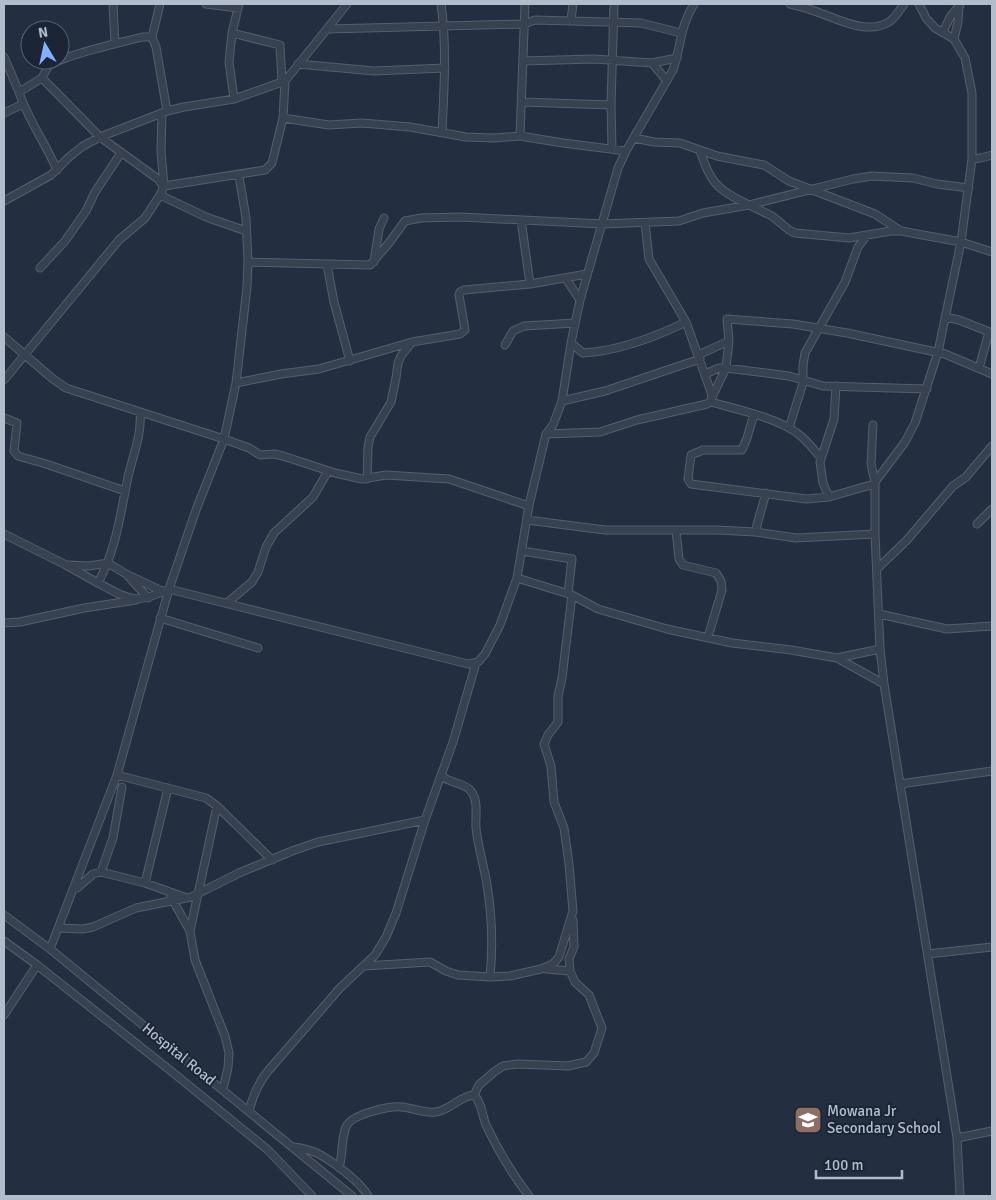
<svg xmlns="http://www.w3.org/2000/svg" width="996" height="1200" font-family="Signika,sans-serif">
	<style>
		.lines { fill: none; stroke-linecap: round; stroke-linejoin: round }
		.street-casing { stroke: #555e6e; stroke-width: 9 }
		.street { stroke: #374150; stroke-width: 7 }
		.labels { text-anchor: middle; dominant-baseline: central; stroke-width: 4; stroke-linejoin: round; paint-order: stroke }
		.street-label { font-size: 15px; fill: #b3bccb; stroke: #1c2535 }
		.poi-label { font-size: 15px; fill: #b3bccb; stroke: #1c2535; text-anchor: start }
	</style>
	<rect width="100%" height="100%" fill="#232e40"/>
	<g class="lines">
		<defs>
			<path id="street" d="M113 4 115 44
				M206 4 238 8
				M441 4C447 46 444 89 442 132
				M790 4C800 6 810 9 820 13 840 20 867 35 889 22 895 18 900 10 904 4
				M919 4 926 18 935 28 954 39 965 58 972 93V159L961 242 938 352 915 423 905 442 875 482V534L880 649 884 684 957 1138 960 1196
				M571 20 573 4
				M328 29 524 24 535 20 641 23 681 33
				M943 32 950 17 960 5
				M232 33 280 45 282 81
				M152 37 156 47 167 111
				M954 39 958 22 959 6
				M4 57 19 92 42 78 100 137 158 179 163 186
				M523 61 594 59 652 63 677 58
				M652 63 667 81
				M298 64 374 71 445 68
				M42 78C44 74 46 70 48 67 58 56 124 42 142 37H152L160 4
				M19 92C27 118 46 144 57 170
				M234 99 229 62 232 33 239 4
				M522 102 611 105
				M4 113 23 104
				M283 118 329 125 362 123 410 127 466 137 494 138 520 136 563 143 626 151
				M520 136 525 4
				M634 138 654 142 680 143 717 156 764 165 789 181 875 214 901 231
				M612 149 611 105 614 4
				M700 151C703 158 705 166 709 173 717 190 733 197 749 205L853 179 872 176 913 178 937 184 969 188
				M972 159 981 158 992 155
				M164 186 265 170 272 163 283 118 285 81 347 4
				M160 195 206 217 246 231
				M4 201 51 175 69 157 83 146 100 137 167 111 184 107 234 99 285 81
				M521 220 530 284
				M248 262 370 265 389 243 405 221 421 218 460 217 602 224 679 221 703 213 749 205 772 216 789 230 795 233 849 238 891 231H901L961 242 992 252
				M374 262 379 229 384 218
				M327 265 334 302 350 361
				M40 268 65 241 86 211 95 192 121 153
				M566 279 580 300
				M945 317 959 320 992 333
				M4 337 53 379 66 388 224 439 249 448 260 455 274 454 283 456 335 473 362 479 386 475 449 479 529 506
				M571 343 583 353C619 351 653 338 686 322
				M505 345 513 331 524 326 575 323
				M698 355 729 341
				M979 368 989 332
				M705 374 719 368H726L789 376 823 386 927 389
				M4 380 119 240 145 218 160 195 164 186 161 151 162 113
				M236 383 281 374 319 369 412 342 460 334 465 330 459 295 460 292 464 290 530 284 587 274
				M712 397 726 368 729 341 727 319 793 324 847 333 945 354 992 374
				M562 401 605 391 700 359
				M711 402C736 409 777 418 797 433 807 440 814 450 821 458
				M754 414 747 438 742 450H703L691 455 688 479 691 484 806 499 829 497 867 486 875 485
				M4 418 17 423 14 451 18 456 46 464 125 491
				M873 425 871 464 875 482
				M789 428 803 383V365L805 353 845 282 858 247 867 235
				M546 434 600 432 637 420 707 404 712 400 711 392 686 322 649 259 645 223
				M367 479 368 447 370 437 391 402 396 378 398 363 401 356 412 342
				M829 497 823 483 820 462 834 419 836 386
				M527 520 605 530H717L755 532 796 538 875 534
				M977 524 992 509
				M676 530 679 559 683 565 716 573 721 581 722 590 708 637
				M755 532 766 493
				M4 534 64 564 98 583C117 547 120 515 128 477 133 455 142 434 140 413
				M522 551 572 559 568 594
				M69 565 89 566 108 563 126 574 164 592
				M877 569 907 540 953 486 966 477 992 446
				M128 576 148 598
				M517 578 572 595 598 609 667 629 732 643 791 650 837 658 884 684
				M98 583C130 600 135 605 169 589L196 510 224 439 236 383 247 287 248 262 246 218 239 176
				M227 603 252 582 258 572 266 547 274 533 313 497 328 471
				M879 614 947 629 992 626
				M160 618 258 648
				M4 623 20 622 84 608 136 600
				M837 658 880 649
				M117 775 206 798 217 806 190 931 195 960 225 1036 229 1053 228 1068 223 1089
				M441 775C449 784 464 782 471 791 479 801 475 816 476 828 478 847 484 866 487 885 492 916 493 947 490 977
				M900 784 992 771
				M217 806 272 860
				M101 872 113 838 122 787
				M145 883 168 788
				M77 888 93 874 101 872 145 883 184 897
				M171 897 190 931
				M4 915 50 949 352 1196
				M59 928 83 929 93 927 136 908 191 897 239 873 292 851 318 842 425 820
				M4 941 37 965 171 1071 268 1150 312 1196
				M50 949 117 775 169 589 468 664 478 662 485 654 500 625 517 578 529 505 546 434 553 425 562 401 571 343 580 300 618 168 626 151 673 70C681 47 680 26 694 4
				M928 954 992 947
				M364 966 430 962 446 971 458 975 490 977 510 976 541 969 553 964 559 957 573 911 569 864 564 828 554 802 551 766 544 744 548 735 558 722V696L562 678 572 595
				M546 969 570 971
				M4 1015 37 965
				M474 1095 479 1085 494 1072 503 1066 518 1064 568 1066 586 1062 594 1053 602 1028 589 995 575 982 570 971 569 959 574 947 573 920
				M474 1095C482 1103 482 1115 486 1125 498 1150 512 1174 529 1196
				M249 1111C253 1095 258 1083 268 1071L340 988 375 955 386 937 396 913 425 820 453 742 476 663
				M957 1138 992 1131
				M294 1147C302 1148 310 1150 317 1153 332 1161 361 1182 368 1196
				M339 1168C343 1155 341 1139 346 1127 351 1114 389 1106 402 1107 414 1108 424 1114 436 1112 450 1110 460 1096 474 1095"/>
		</defs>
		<use href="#street" class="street-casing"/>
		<use href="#street" class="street"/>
	</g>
	<defs>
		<symbol id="school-square" viewBox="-11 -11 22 22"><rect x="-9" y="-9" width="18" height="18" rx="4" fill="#8d6e63" stroke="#1c2535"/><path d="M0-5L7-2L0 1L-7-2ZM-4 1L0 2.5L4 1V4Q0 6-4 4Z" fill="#fff"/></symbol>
	</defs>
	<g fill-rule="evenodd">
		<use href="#school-square" x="792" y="1104" width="32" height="32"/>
	</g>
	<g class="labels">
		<g class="street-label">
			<text transform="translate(179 1054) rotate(39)">Hospital Road</text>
		</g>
		<g class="poi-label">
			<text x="827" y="1111">Mowana Jr<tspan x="827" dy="17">Secondary School</tspan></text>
		</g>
	</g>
	<rect width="996" height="1200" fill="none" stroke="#b3bccb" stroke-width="10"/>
	<g transform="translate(45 45) rotate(351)"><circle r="24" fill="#1c2535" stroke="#586171"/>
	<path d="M0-4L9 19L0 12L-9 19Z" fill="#84afff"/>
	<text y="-8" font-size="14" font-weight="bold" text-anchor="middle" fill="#b3bccb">N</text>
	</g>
	<path d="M816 1170v8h86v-8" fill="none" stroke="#b3bccb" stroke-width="2.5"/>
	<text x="824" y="1170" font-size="15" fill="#b3bccb" stroke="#1c2535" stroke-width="4" paint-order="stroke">100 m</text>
</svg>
